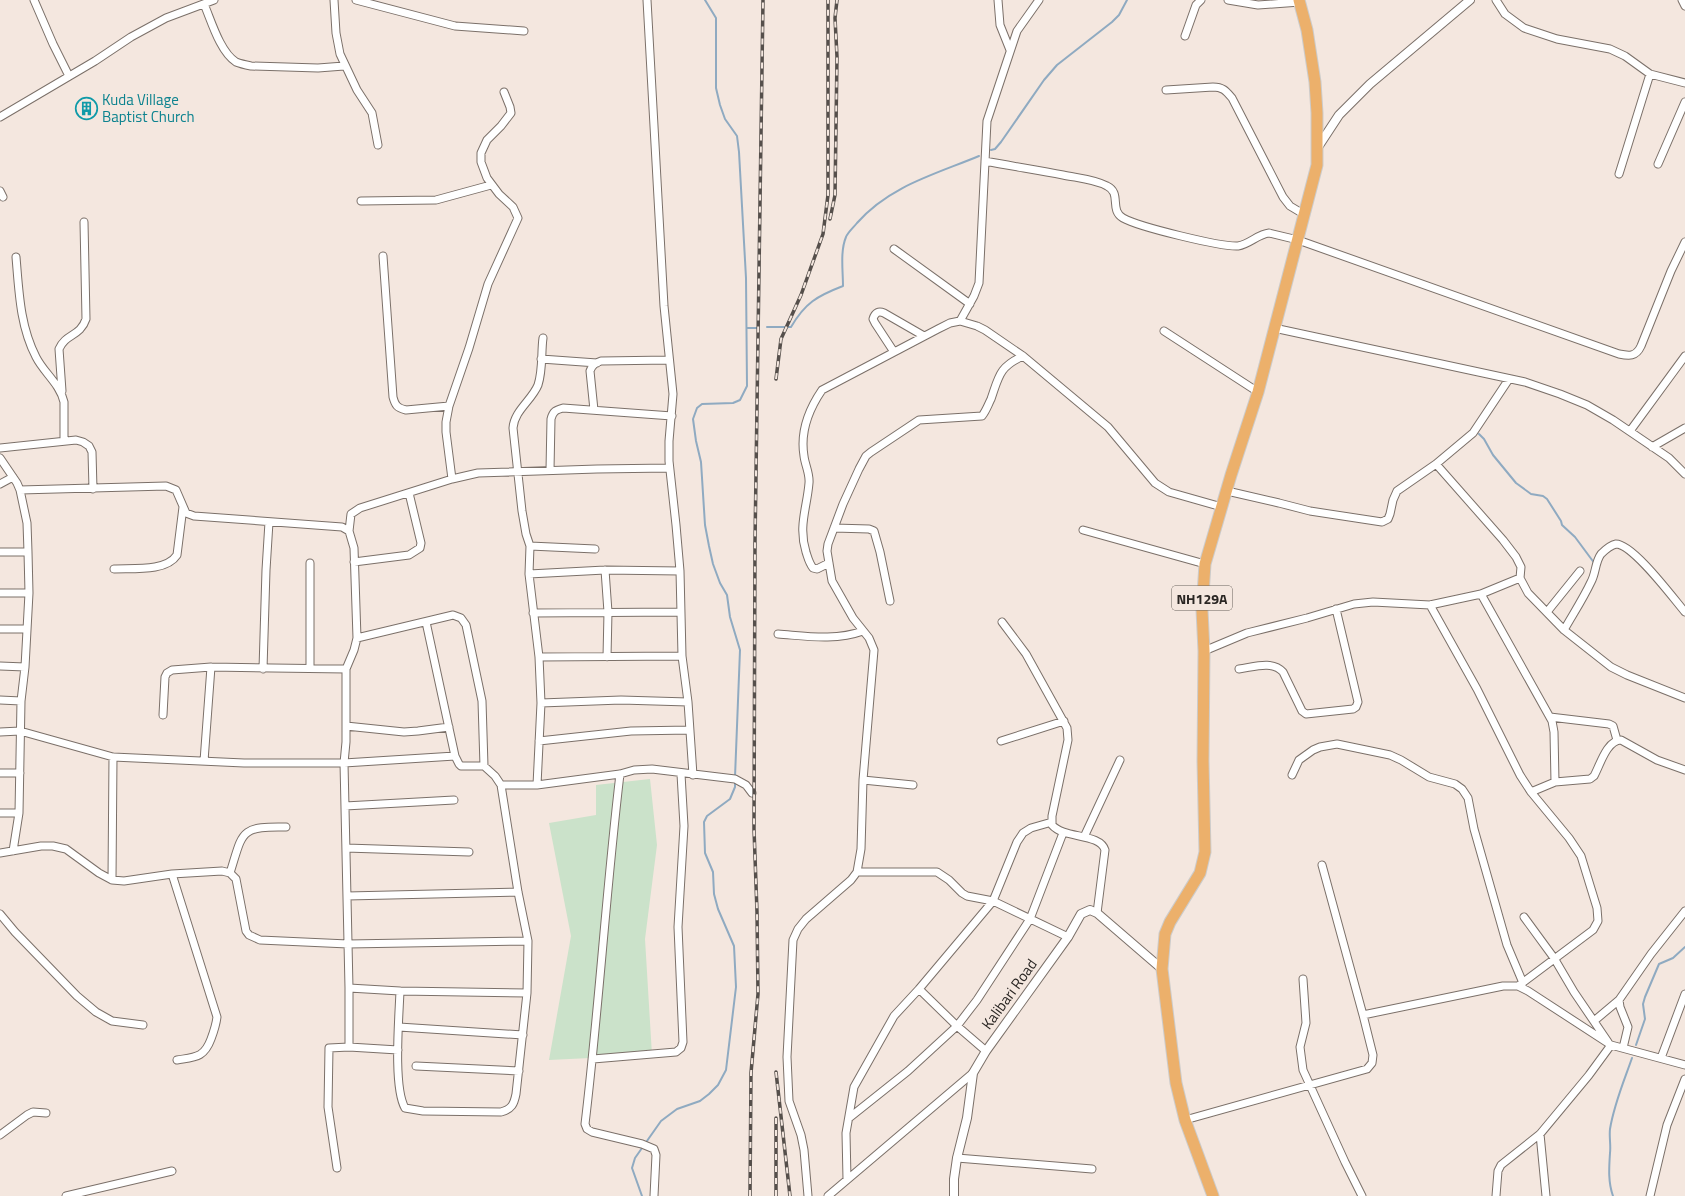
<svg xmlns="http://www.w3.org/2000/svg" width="1685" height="1196" font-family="'Titillium Web',sans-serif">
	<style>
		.green { fill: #cbe2ca }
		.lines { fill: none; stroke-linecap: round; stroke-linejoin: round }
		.stream { stroke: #8faac1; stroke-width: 2 }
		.minor-casing { stroke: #7b7069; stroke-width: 9 }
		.tertiary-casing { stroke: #7b7069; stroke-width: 10 }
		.trunk-casing { stroke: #cccbca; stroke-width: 13 }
		.minor { stroke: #fff; stroke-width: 7 }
		.tertiary { stroke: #fff; stroke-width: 8 }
		.trunk { stroke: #ecb06b; stroke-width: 11 }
		.rail-casing { stroke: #554f4b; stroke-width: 3.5 }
		.rail { stroke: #f4e7df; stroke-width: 2; stroke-dasharray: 6; stroke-linecap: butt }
		.labels { text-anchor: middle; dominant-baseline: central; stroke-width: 3; stroke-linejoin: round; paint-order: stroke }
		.shield { fill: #f4e7df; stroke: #67605b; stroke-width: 1 }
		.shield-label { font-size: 14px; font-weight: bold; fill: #2a2623 }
		.culture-label { font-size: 15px; fill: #0d838f; stroke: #f4e7df; text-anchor: start }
		.street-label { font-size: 15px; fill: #2a2623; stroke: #f4e7df }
	</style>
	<rect width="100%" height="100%" fill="#f4e7df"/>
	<path class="green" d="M650 779 657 845 645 939 652 1055 549 1060 571 936 549 823 596 815V785Z"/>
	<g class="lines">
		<path class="stream" d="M705 0 716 18V88L720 105 725 119 737 136 739 152 746 278 747 386 740 400 733 403 702 404 697 408 693 419 696 441 701 462 705 525 709 546 713 564 720 583 727 595 730 617 740 650 735 777
			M991 150 995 149 1001 142 1044 80 1057 65 1112 22 1119 15 1127 0
			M767 327H791C805 303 817 296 843 286 843 271 840 251 846 237 848 232 854 227 857 223 889 186 936 174 979 156
			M747 328H757
			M1479 434 1484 439 1493 455 1516 483 1531 494 1543 496 1547 499 1561 521 1562 525 1575 537 1595 564
			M1636 1045 1645 1019 1643 1004 1645 997 1659 964 1673 958 1685 947
			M642 1196 632 1168 635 1158 661 1121 677 1109 700 1101 709 1094 718 1085 726 1070 736 987 734 946 718 909 714 894 713 872 705 853 704 822 707 816 730 799 735 787V782
			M1613 1196C1608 1182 1609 1168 1610 1153 1611 1145 1609 1137 1610 1129 1614 1104 1624 1081 1632 1058"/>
		<defs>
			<path id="minor" d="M34 0 53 44 69 76
				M334 0 336 33 340 54 357 90 372 113 378 145
				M356 0 455 26 524 31
				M647 0 664 306 673 394 669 441V461L676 525 680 571 682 656 688 702 693 775
				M998 0 1000 25 1010 50
				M1228 0 1258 5 1300 2
				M1496 0 1505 14 1524 28 1557 39 1610 49 1625 56 1650 74 1685 83
				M1682 0 1685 6
				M204 4C211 20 220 52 236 62 241 64 246 65 251 66L318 68 344 66
				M1185 36 1196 5 1201 0
				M1166 90 1213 87C1223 87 1226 91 1232 98L1283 197 1290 206 1305 215
				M0 117 95 61 131 37 166 18 214 0
				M985 161C1011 166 1037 170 1063 175 1077 178 1094 179 1107 186 1122 193 1109 210 1123 218 1139 227 1221 247 1238 246 1250 244 1258 234 1269 233L1298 240 1619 354C1629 356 1636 357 1641 346L1671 271 1685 242
				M1658 164 1685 102
				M1619 174 1650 74
				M0 191 3 197
				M361 201 436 200 491 185
				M894 249 970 304
				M383 256 393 397C395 405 397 408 406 410L449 406
				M16 257C19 292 20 326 36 357 44 373 60 384 64 402V441
				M960 321 974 296 979 283 987 121 1017 31 1039 0
				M1274 328 1525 382 1560 394 1587 405 1613 420 1669 458 1685 474
				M1164 331 1258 392
				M894 352 875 323 873 319C875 312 879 311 884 313L924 336
				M541 359 597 363
				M62 391 59 349C66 333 80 337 86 319L84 222
				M594 410 590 371C592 365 595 363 601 361L669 360
				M1630 431 1685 356
				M1652 447 1685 428
				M0 448 76 440 83 442 89 446 92 452 93 489
				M0 458 17 483 20 490 27 523 28 552 29 593 25 667 21 701 19 813 13 851
				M1436 464 1503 540 1516 557 1521 567 1520 578 1528 593 1564 630 1611 667 1627 675 1685 698
				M550 470 551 419C553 411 556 410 563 408L672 416
				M452 479 446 432V422L449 406 469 348 488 284 518 218 513 207 499 194 487 178 481 162V153L487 140 501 126 511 113 510 107 504 92
				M0 484 13 477
				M20 490 166 486 176 490 186 513 194 516 342 527 349 531 354 548 357 638 354 650 346 669V742L344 763 349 988V1047
				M1227 491 1279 503 1310 511 1382 522 1388 519 1390 514 1393 500 1397 491 1436 464 1473 433 1509 379
				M834 528 869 529 874 531 880 552 890 601
				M1083 530 1205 564
				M349 531 351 514 360 508 452 479 478 473 597 469 669 468
				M530 546 595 549
				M0 552H28
				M354 562 409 555 420 548 421 543 409 493
				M829 563 817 569 813 568C809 563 808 558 806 552 798 526 807 508 809 483 810 474 805 465 804 456 800 432 809 409 822 390L938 329 950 323 960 321 977 326 985 330 1023 356 1108 427 1155 483 1169 492 1222 507
				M114 569C132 568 166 572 177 555L183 507
				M605 570 608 612 607 657
				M529 574 605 570 680 571
				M0 593H29
				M1481 594 1552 721 1554 732 1555 782
				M1430 605 1477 689 1520 775 1531 792 1569 838 1581 856 1597 908 1598 921 1593 930 1518 986
				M1547 612 1580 571
				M533 613 680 612
				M426 622 455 756 459 764 461 766H484L495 776 501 785H537L620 774 634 770 652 769 735 779 746 785 752 793
				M1002 622 1026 654 1067 728 1068 740 1052 816V825C1064 839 1100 833 1105 850L1097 913
				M0 629H27
				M1564 630C1573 614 1583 599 1591 582 1596 573 1595 562 1601 554 1605 550 1611 545 1616 544 1633 544 1673 598 1685 612
				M778 634C806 636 835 641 863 631
				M357 638 453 615 461 618 466 625 482 701 484 766
				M1204 651 1247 633 1307 618 1354 604 1373 602 1430 605 1481 594 1520 578
				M539 657 682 656
				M0 666 25 667
				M310 668V563
				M263 669 266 570 269 522
				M1239 669C1254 667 1272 660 1283 672L1302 711 1306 714 1353 709 1356 707 1358 702 1336 609
				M0 700 21 701
				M541 703 621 700 688 702
				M163 715 165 677 167 673 172 670 211 667 346 669
				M1550 717 1609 724 1613 726 1617 740
				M346 726 404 732 418 731 449 727
				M0 732 20 731 113 757 244 763H344L455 756
				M539 741 631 731 690 730
				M1001 741 1064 721
				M204 761 211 667
				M0 773H20
				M620 774C606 891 599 1008 585 1124L587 1129 592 1132 642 1144 654 1149 656 1155 654 1196
				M1292 775 1299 760 1313 750 1320 747 1337 744 1390 755 1401 760 1429 777 1455 784 1462 789 1468 798 1474 829 1507 945 1523 983
				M863 780 913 785
				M537 785 541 703 539 657 529 574 530 546 526 534 522 511 513 428C514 411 532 400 538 385 543 370 541 352 543 338
				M1531 792 1555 782 1590 779 1594 776C1600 765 1607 740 1621 740L1657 760 1685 770
				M345 806 454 800
				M0 813H19
				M1084 837 1120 760
				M346 848 469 852
				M0 853 41 846H53L66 849 99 873 112 880 124 881 172 874 222 871 230 873 236 879 246 931 249 935 260 940 348 944 528 941
				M1322 865 1363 1015
				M857 872H937L949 880 962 893 967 896 993 901 1068 937
				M230 873C243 832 239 826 286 827
				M172 874 217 1017C216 1025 214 1031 211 1039 204 1058 195 1057 177 1060
				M112 880 113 757
				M347 896 518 892
				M0 914 15 932 77 996 96 1012 112 1021 143 1025
				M1524 917 1554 958 1574 992 1608 1042
				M1303 979 1306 1023 1300 1047 1303 1070 1345 1162 1362 1196
				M349 988 400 991C399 1018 393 1087 405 1108L423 1111 501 1112C512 1109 514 1104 516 1094L527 993 528 941 518 892 501 785
				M400 991 527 993
				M1594 1021 1619 1000
				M399 1027 523 1035
				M1623 1048 1628 1027 1620 1007 1619 1000 1651 954 1685 911
				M986 1051 957 1026 919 989 993 901 1017 842 1023 833 1031 828 1052 822
				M1661 1058 1685 994
				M593 1059 676 1052 681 1048 683 1042 678 927 684 826 681 774
				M416 1066 519 1071
				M849 1118 908 1071 957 1026 977 1000 1030 919 1063 833
				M1185 1120 1367 1069 1372 1063 1373 1055 1363 1015 1503 986H1518L1528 991 1611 1045
				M1540 1134 1546 1196
				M0 1135 27 1115 33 1112 46 1113
				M957 1158 1092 1169
				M337 1168 328 1107 329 1048 349 1047 398 1050
				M847 1179 846 1133 854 1087 894 1016 919 989
				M66 1196 172 1171
				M808 1196 804 1150 801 1135 789 1101 787 1057 793 940 798 929 806 919 851 880 857 872 861 849 863 780 874 650 869 638 853 618 832 581 827 551 828 544 843 504 859 469 866 456 871 452 919 420 982 416C986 411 988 405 991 399 999 376 999 367 1023 356
				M828 1196 973 1073
				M1496 1196 1498 1171 1501 1165 1540 1134 1589 1075 1611 1045 1685 1065
				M1650 1196 1667 1125 1685 1079"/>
			<path id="tertiary" d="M1318 147 1339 115 1370 84 1470 0
				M954 1196V1179L957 1158 967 1118 973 1073 986 1051 1068 937 1081 914 1090 910 1097 913 1162 969"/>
			<path id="trunk" d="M1213 1196 1185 1120 1176 1083 1162 969 1165 934 1170 922 1200 873 1205 852 1203 761 1204 651 1202 610 1205 564 1231 475 1258 392 1317 165V113L1315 82 1307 30 1299 0"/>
		</defs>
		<use href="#minor" class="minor-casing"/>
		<use href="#tertiary" class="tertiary-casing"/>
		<use href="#trunk" class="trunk-casing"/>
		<use href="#minor" class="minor"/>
		<use href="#tertiary" class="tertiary"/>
		<use href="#trunk" class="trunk"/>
		<defs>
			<path id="rail" d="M830 219 835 195 837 57 835 18 837 0
				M776 379 781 339 801 295 823 234 828 195V0
				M776 1072 790 1196
				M750 1196 751 1073 758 994 757 912 754 829 755 542 763 0
				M776 1196V1118"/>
		</defs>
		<use href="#rail" class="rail-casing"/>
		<use href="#rail" class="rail"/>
	</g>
	<defs>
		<symbol id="building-ring" viewBox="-11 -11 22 22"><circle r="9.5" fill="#f4e7df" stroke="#0f9aa8" stroke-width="1.5"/><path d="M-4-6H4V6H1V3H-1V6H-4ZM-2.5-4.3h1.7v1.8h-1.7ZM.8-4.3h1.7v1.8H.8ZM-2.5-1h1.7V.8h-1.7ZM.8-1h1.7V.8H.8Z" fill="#0f9aa8"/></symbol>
	</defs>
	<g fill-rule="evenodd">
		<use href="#building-ring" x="74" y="96" width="25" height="25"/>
	</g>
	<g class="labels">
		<rect class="shield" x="1172" y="586" width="60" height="24" rx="3"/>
		<g class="shield-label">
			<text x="1202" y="598">NH129A</text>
		</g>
		<g class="culture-label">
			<text x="102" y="99">Kuda Village<tspan x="102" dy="17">Baptist Church</tspan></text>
		</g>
		<g class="street-label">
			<text transform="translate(1009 994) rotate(-54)">Kalibari Road</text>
		</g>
	</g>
</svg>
